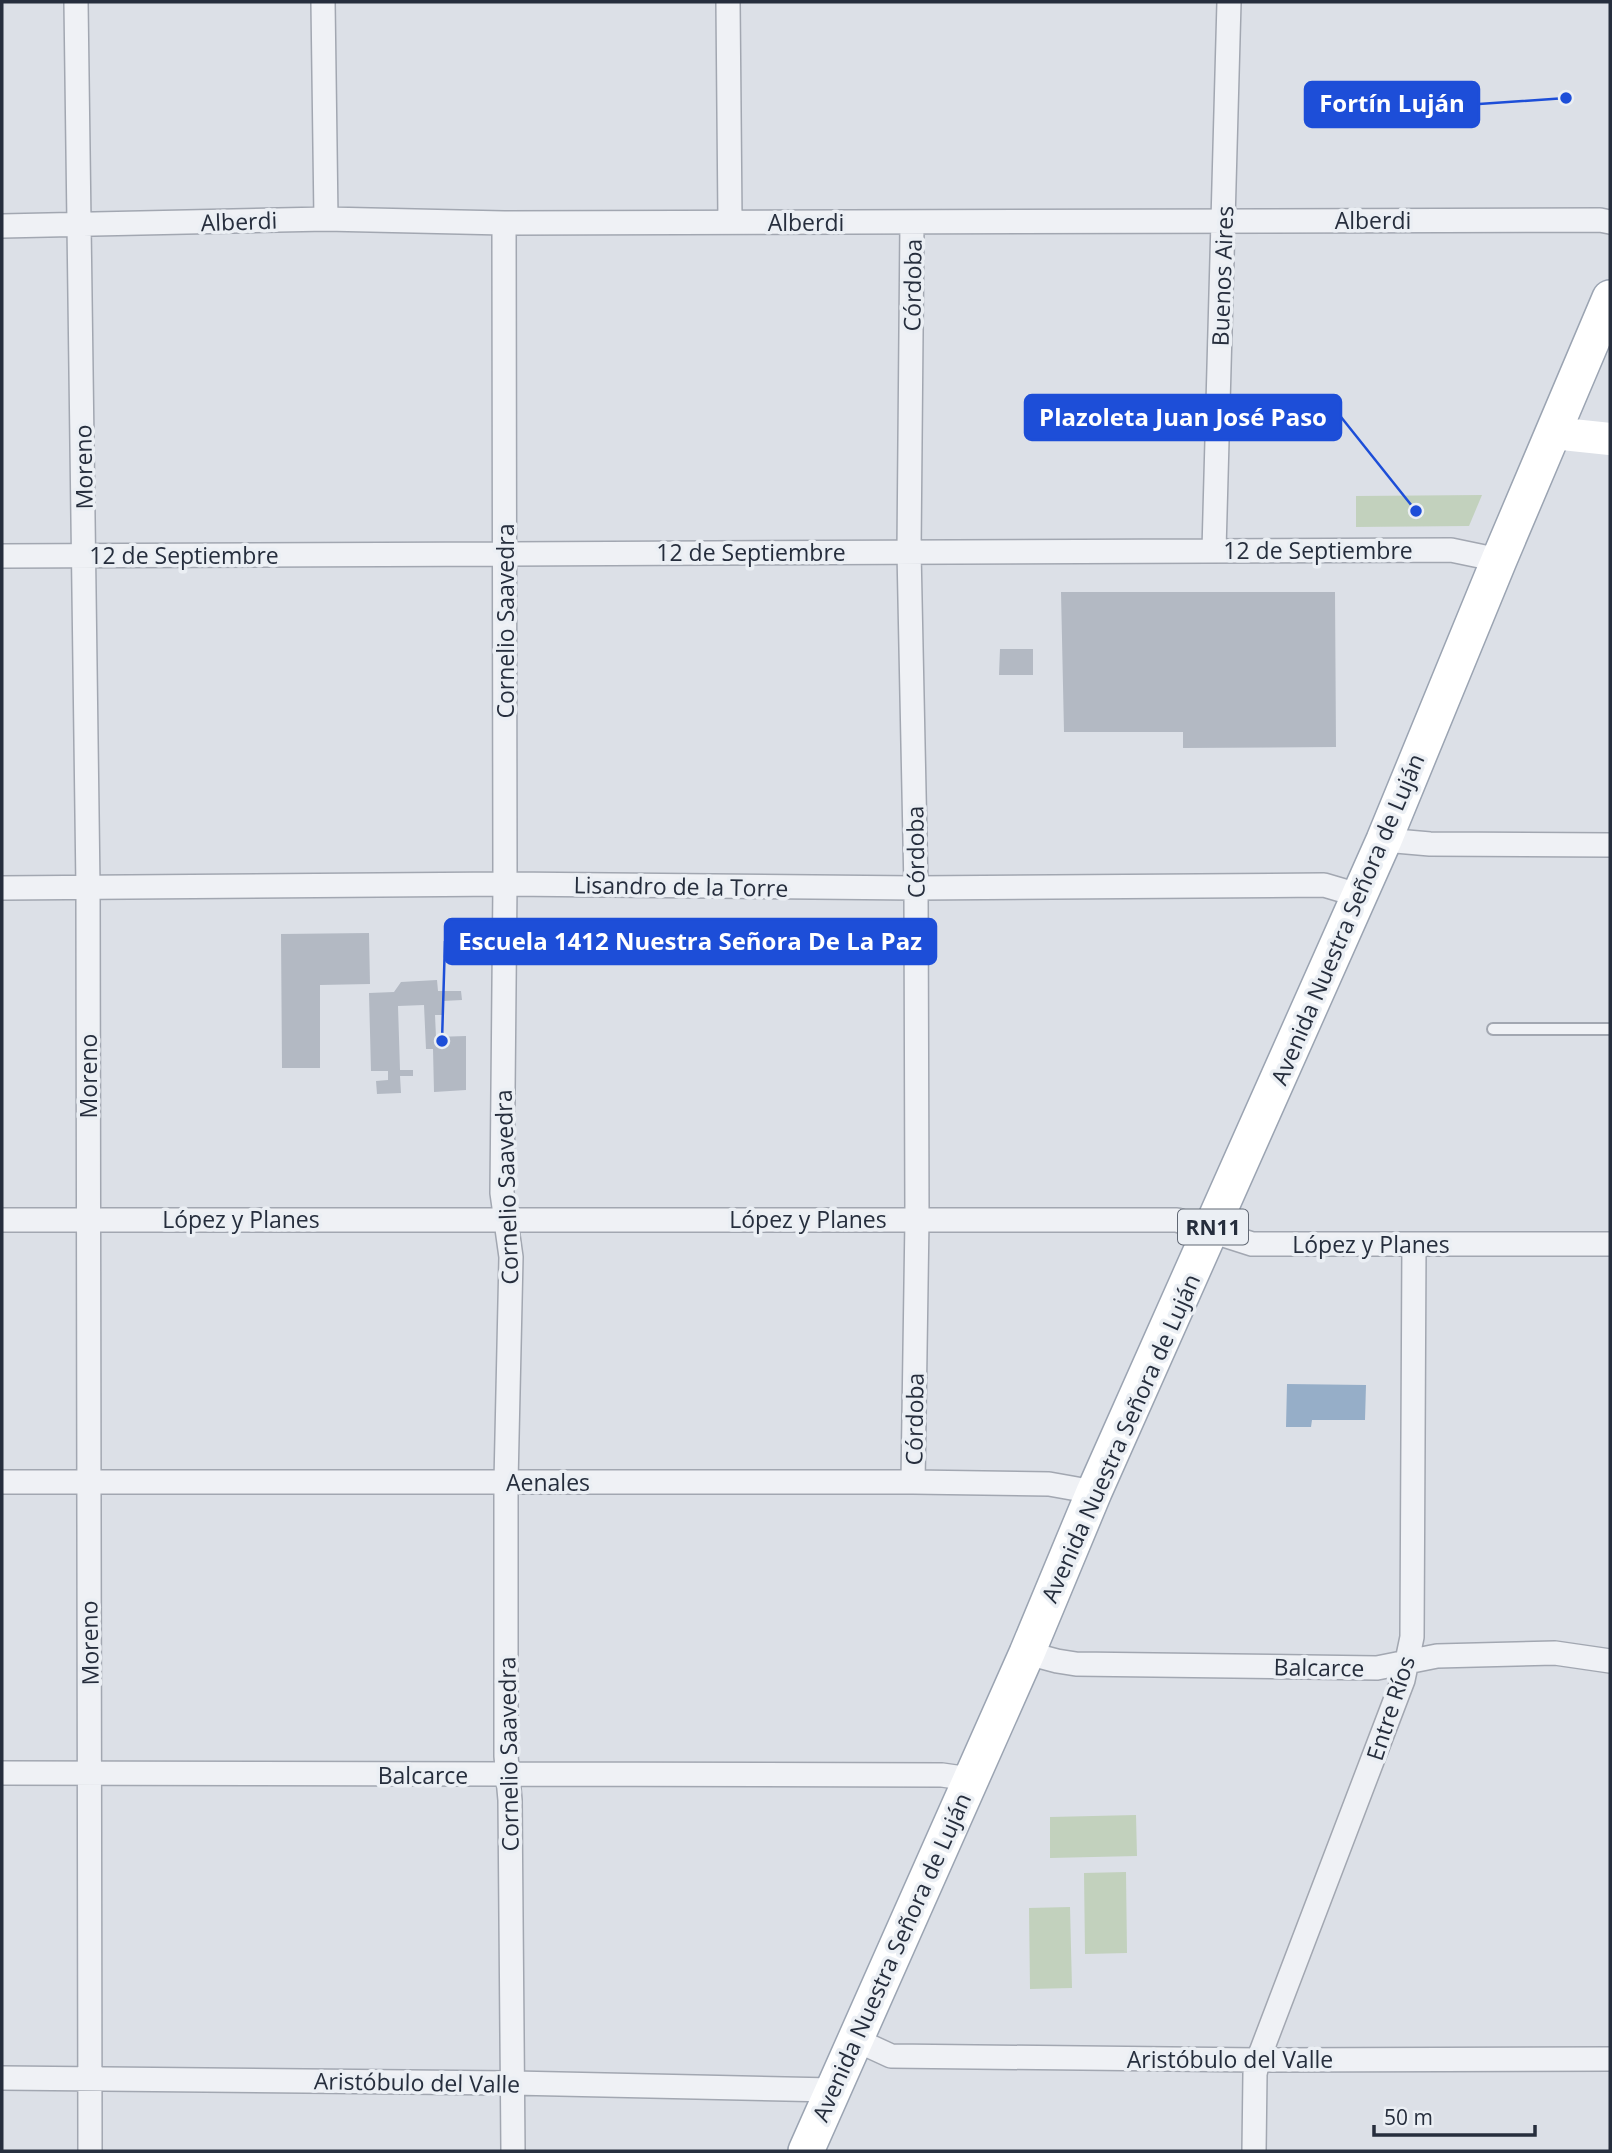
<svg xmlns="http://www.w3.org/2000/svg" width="1612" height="2153" font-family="'Open Sans',sans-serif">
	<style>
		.green { fill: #c2d1bd }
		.water { fill: #96aec8 }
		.building { fill: #b3b9c3 }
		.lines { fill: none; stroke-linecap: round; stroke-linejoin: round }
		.lane-casing { stroke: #a2a7b1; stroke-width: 14 }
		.street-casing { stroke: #a2a7b1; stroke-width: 26 }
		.primary-casing { stroke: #9ba4b2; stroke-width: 38 }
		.lane { stroke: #eff1f5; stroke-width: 10 }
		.street { stroke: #eff1f5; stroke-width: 23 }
		.secondary { stroke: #fff; stroke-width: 32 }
		.primary { stroke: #fff; stroke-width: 35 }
		.labels { text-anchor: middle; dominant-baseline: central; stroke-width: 7; stroke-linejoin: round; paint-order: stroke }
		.shield { fill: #ebeff4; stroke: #616874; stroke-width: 2 }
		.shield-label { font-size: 21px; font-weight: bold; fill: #262e3d }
		.street-label { font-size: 23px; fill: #262e3d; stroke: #ebeff4 }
		.leader { fill: none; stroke: #1d4ed8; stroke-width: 2.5 }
		.callout-dot { fill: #1d4ed8; stroke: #ebeff4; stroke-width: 2.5 }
		.callout { fill: #1d4ed8; stroke: #1d4ed8; stroke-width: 2.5 }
		.callout-label { font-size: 24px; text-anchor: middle; font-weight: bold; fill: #fff }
	</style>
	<rect width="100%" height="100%" fill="#dce0e7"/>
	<path class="green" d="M1482 495 1469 526 1356 527V496Z
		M1136 1815 1137 1856 1050 1858V1817Z
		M1126 1872 1127 1953 1085 1954 1084 1873Z
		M1070 1907 1072 1988 1030 1989 1029 1908Z"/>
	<path class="water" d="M1287 1384 1366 1385 1365 1420H1312L1311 1427H1286Z"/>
	<path class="building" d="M1061 592H1335L1336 747 1183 748V732H1064Z
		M1000 649H1033V675H999Z
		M369 933 370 984 320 985V1068H282L281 934Z
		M437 980 438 991H461L462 1000 443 1001V1015H435L436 1037 466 1036V1090L434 1092 433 1049H426L424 1005 398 1006 400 1070H413V1076H400L401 1093 377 1094 376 1081 388 1080V1071H371L369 993 394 992 401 982Z"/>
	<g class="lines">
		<defs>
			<path id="lane" d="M1493 1029H1610"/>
			<path id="street" d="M76 2 88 887 90 2151
				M323 2 326 219
				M728 2 730 221
				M504 223 505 884 502 1193 511 1257 506 1482V1756L510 1800 513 2151
				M912 223 909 551 916 888 917 1219 913 1482
				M2 226 326 219 504 223 1600 220 1610 222
				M1214 550 1229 2
				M2 556 1451 550 1499 560
				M1384 840 1430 844 1610 845
				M2 888 505 884 916 888 1324 885 1358 895
				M2 1220H1177L1252 1244H1610
				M2 1482H913L1049 1484 1094 1492
				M1027 1653 1057 1661 1076 1664 1377 1668 1437 1656 1555 1653 1610 1661
				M2 1773 942 1775 970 1779
				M854 2039 891 2056 1258 2060 1610 2059
				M2 2078 514 2083 832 2090
				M1254 2151 1255 2074 1258 2060 1403 1680 1412 1637 1414 1244"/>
			<path id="primary" d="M806 2151 1027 1653 1094 1492 1384 840 1499 560 1610 298"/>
		</defs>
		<use href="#lane" class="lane-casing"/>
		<use href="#street" class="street-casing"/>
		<use href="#primary" class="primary-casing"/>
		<use href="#lane" class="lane"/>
		<use href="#street" class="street"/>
		<path class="secondary" d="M1553 433 1610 439"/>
		<use href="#primary" class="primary"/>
	</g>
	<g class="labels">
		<rect class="shield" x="1178" y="1209.5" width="70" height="35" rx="5"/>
		<g class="shield-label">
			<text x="1213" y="1227">RN11</text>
		</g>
		<g class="street-label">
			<text x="1373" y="220">Alberdi</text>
			<text transform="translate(239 221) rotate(-2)">Alberdi</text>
			<text x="806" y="222">Alberdi</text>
			<text transform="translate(1222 276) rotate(-88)">Buenos Aires</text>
			<text transform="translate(912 285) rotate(-89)">Córdoba</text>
			<text transform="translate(83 467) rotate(-91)">Moreno</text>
			<text x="1318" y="550">12 de Septiembre</text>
			<text x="751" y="552">12 de Septiembre</text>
			<text x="184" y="555">12 de Septiembre</text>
			<text transform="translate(505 621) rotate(-90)">Cornelio Saavedra</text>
			<text transform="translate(915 852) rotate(-91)">Córdoba</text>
			<text transform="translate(681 886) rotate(1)">Lisandro de la Torre</text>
			<text transform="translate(1347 919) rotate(-67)">Avenida Nuestra Señora de Luján</text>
			<text transform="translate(88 1076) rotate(-90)">Moreno</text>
			<text transform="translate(506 1187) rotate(-92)">Cornelio Saavedra</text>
			<text x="241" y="1219">López y Planes</text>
			<text x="808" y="1219">López y Planes</text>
			<text x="1371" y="1244">López y Planes</text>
			<text transform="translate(914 1419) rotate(-89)">Córdoba</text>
			<text transform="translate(1120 1438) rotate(-66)">Avenida Nuestra Señora de Luján</text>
			<text x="548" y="1482">Aenales</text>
			<text transform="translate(89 1643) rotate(-91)">Moreno</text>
			<text transform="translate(1319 1667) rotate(1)">Balcarce</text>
			<text transform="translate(1390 1708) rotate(-72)">Entre Ríos</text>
			<text transform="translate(508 1754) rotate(-91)">Cornelio Saavedra</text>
			<text x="423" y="1775">Balcarce</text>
			<text transform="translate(891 1957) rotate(-66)">Avenida Nuestra Señora de Luján</text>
			<text x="1230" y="2059">Aristóbulo del Valle</text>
			<text transform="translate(417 2082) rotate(1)">Aristóbulo del Valle</text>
		</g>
	</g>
	<path class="leader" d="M1566 98L1479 104M1416 511L1341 417M442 1041L445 941"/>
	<g class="callout-dot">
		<circle cx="1566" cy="98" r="7"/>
		<circle cx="1416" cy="511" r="7"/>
		<circle cx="442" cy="1041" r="7"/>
	</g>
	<g class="callout">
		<rect x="1305" y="82" width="174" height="45" rx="7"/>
		<rect x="1025" y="395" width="316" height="45" rx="7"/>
		<rect x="445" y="919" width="491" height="45" rx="7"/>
	</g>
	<g class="callout-label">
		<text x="1392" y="112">Fortín Luján</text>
		<text x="1183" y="426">Plazoleta Juan José Paso</text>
		<text x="690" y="950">Escuela 1412 Nuestra Señora De La Paz</text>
	</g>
	<rect width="1612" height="2153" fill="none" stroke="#262e3d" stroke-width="7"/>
	<path d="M1374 2125v10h161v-10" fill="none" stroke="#262e3d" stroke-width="3.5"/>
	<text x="1384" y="2125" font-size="21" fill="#262e3d" stroke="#ebeff4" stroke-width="5" paint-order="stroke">50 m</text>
</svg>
